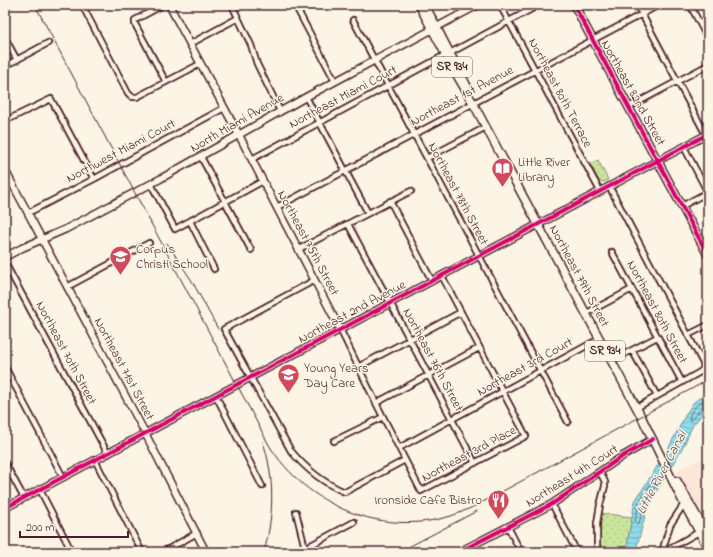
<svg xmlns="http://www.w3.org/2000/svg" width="713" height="557" font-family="'Indie Flower',sans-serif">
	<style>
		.built { fill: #fce6d6 }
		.park { fill: url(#park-dots); stroke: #8a8264 }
		.water { fill: url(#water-rules); stroke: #72919c }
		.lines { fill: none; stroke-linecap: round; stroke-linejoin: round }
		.shore { stroke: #656b77; stroke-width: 1 }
		.street-casing { stroke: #4a1f2b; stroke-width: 8 }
		.secondary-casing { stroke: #4a1f2b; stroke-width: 9 }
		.primary-casing { stroke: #4a1f2b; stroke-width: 10 }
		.street { stroke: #fcf5e5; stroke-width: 4.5 }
		.secondary { stroke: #fcf5e5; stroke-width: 6 }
		.primary { stroke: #fcf5e5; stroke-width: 7 }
		.rail { stroke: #4a1f2b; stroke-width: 1 }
		.cycleway-casing { stroke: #fcf5e5; stroke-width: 6 }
		.cycleway { stroke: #d6006c; stroke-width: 4 }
		.labels { text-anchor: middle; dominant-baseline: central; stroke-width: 3; stroke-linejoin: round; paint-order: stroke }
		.shield { fill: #fcf5e5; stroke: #7f5f63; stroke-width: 1 }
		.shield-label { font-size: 12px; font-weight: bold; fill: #4a1f2b }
		.street-label { font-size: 13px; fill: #4a1f2b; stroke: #fcf5e5 }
		.poi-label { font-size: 13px; fill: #4a1f2b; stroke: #fcf5e5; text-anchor: start }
		.water-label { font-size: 14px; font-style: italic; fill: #5b4e5a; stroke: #fcf5e5 }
	</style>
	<defs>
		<pattern id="park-dots" width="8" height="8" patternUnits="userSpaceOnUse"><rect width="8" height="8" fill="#c9e59c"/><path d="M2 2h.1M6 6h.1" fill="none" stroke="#aec487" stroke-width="1.8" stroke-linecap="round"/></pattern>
		<pattern id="water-rules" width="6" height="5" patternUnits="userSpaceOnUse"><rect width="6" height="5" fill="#8ddde8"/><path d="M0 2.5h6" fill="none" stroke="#7bbdc7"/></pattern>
	</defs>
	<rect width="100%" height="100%" fill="#fcf5e5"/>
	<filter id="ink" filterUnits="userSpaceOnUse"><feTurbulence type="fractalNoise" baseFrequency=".025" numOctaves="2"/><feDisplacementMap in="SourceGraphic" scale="8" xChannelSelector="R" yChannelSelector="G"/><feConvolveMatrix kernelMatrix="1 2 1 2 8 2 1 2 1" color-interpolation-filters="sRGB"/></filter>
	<g filter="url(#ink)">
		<path class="built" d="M708 455V532L676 471Z"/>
		<path class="park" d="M598 160 608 180 603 182 599 181 590 164Z
			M598 513 632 517 628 539V552H597Z"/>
		<path class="water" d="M708 393V410L705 411 693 425 682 449 648 505 637 546 638 552H628V539L635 501 667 451 686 414 693 403 698 399Z"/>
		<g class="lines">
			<path class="shore" d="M708 398C699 402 690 410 689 420H691L702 408 708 406
				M655 477H658L659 479 645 504 639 523 637 524 635 522 639 503Z"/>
			<defs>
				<path id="street" d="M82 5 128 93 132 97H137L200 64
					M163 5 135 20V24L166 82
					M232 5 251 45 257 64 280 111
					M295 5 335 81
					M500 5 600 191
					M637 5 706 135
					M690 5 708 39
					M353 20 568 422
					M5 38 17 60
					M190 44 238 18
					M450 53 539 5
					M5 66 48 43
					M306 97 368 213
					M629 107 708 65
					M5 121 51 99 94 179
					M684 147 708 193
					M201 157 251 250
					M427 158 486 127
					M252 159 445 55
					M151 184 175 229 263 181
					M609 186 704 365 703 369 700 372 636 408
					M390 201 432 281
					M682 206 708 192
					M277 207 659 5
					M28 213 94 179 224 108
					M190 221 214 269
					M348 224 393 308 475 463
					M299 249 411 191
					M612 252 682 382
					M5 263 108 454
					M315 280 224 329 291 451C306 469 323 483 345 492L405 460
					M67 287 149 243
					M585 314 632 289
					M340 329 376 403 421 491 526 436 442 276
					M688 335 708 325
					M632 350 657 396
					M611 361 657 337
					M5 367 63 477
					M358 367 461 312
					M216 396 262 486
					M376 403 479 348
					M334 441 383 417
					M399 448 599 339
					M95 460 142 552
					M5 463 24 498
					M40 490 72 552
					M552 504 577 552
					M296 512 305 548
					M508 527 521 552
					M163 552 197 533
					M298 552 354 522
					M597 552V523L600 505 605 486V482L600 472
					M662 552 670 525 684 504
					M663 552 708 527"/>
				<path id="secondary" d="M169 5 239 135 340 329
					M5 170 143 429 206 552
					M5 257 22 248 66 229 160 179 306 97 478 5
					M5 508 708 134
					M459 552 552 504 623 456 653 439"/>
				<path id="primary" d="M419 5 454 70 473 103 641 416 684 504 708 548
					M425 5 468 88
					M574 5 708 255
					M677 481 708 536"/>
			</defs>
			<use href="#street" class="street-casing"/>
			<use href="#secondary" class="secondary-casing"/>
			<use href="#primary" class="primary-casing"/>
			<use href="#street" class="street"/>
			<use href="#secondary" class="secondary"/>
			<use href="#primary" class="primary"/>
			<path class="rail" d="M35 5 269 445C307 506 381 537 451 516 466 511 479 504 492 497L708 380
				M167 243 192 281 218 329
				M263 442C275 478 274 516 264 552
				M399 552 477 511"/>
			<defs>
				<path id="cycleway" d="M574 5 708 255
					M5 508 708 134
					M459 552 552 504 623 456 653 439"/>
			</defs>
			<use href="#cycleway" class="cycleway-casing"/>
			<use href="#cycleway" class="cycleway"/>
		</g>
	</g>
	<defs>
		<symbol id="library-pin" viewBox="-11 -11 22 30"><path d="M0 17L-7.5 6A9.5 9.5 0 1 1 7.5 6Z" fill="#d1495b" stroke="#fcf5e5"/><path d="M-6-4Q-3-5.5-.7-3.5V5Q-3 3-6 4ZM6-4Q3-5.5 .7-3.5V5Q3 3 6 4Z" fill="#fff"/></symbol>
		<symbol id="school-pin" viewBox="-11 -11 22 30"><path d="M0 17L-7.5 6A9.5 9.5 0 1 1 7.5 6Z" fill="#d1495b" stroke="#fcf5e5"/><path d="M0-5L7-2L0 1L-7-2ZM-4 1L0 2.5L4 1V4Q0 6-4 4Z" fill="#fff"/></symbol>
		<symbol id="restaurant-pin" viewBox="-11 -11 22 30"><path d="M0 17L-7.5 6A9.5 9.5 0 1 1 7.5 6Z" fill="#d1495b" stroke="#fcf5e5"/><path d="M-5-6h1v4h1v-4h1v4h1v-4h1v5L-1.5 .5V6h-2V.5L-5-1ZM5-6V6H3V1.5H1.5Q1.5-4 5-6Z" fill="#fff"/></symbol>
	</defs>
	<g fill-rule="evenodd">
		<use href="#library-pin" x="490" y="156" width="25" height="34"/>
		<use href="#school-pin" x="108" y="244" width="25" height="34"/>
		<use href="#school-pin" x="276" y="362" width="25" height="34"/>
		<use href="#restaurant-pin" x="486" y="488" width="25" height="34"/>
	</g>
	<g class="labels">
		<g class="shield">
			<rect x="432" y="57" width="40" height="20" rx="3"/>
			<rect x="585" y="341" width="40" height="20" rx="3"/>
		</g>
		<g class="shield-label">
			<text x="452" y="67">SR 934</text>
			<text x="605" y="351">SR 934</text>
		</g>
		<g class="street-label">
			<text transform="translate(560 93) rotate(62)">Northeast 80th Terrace</text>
			<text transform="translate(633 93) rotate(61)">Northeast 82nd Street</text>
			<text transform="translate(462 96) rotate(-28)">Northeast 1st Avenue</text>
			<text transform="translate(343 97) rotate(-28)">Northeast Miami Court</text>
			<text transform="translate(237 123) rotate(-30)">North Miami Avenue</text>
			<text transform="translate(121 151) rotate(-28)">Northwest Miami Court</text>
			<text transform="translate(458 194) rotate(62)">Northeast 78th Street</text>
			<text transform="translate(308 243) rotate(62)">Northeast 75th Street</text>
			<text transform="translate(579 276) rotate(62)">Northeast 79th Street</text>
			<text transform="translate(352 312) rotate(-28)">Northeast 2nd Avenue</text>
			<text transform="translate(657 312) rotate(62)">Northeast 80th Street</text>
			<text transform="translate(66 353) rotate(62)">Northeast 70th Street</text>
			<text transform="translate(433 360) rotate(62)">Northeast 76th Street</text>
			<text transform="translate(525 367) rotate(-29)">Northeast 3rd Court</text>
			<text transform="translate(124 369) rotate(62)">Northeast 71st Street</text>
			<text transform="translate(469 454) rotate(-28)">Northeast 3rd Place</text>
			<text transform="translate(572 476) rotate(-32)">Northeast 4th Court</text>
		</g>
		<g class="poi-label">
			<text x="518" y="162">Little River<tspan x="518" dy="15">Library</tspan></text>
			<text x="136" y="249">Corpus<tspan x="136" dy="15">Christi School</tspan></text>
			<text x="304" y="368">Young Years<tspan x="304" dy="15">Day Care</tspan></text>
			<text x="482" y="500" text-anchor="end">Ironside Cafe Bistro</text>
		</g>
		<g class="water-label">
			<text transform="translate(662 473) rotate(-62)">Little River Canal</text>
		</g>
	</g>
	<rect width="713" height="557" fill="none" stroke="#fcf5e5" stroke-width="20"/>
	<rect x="10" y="10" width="693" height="537" fill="none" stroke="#4a1f2b" stroke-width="1.5" filter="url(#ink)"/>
	<path d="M20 531v6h108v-6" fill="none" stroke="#4a1f2b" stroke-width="2"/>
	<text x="26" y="531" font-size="12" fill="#4a1f2b" stroke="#fcf5e5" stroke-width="3" paint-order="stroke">200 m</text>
</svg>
